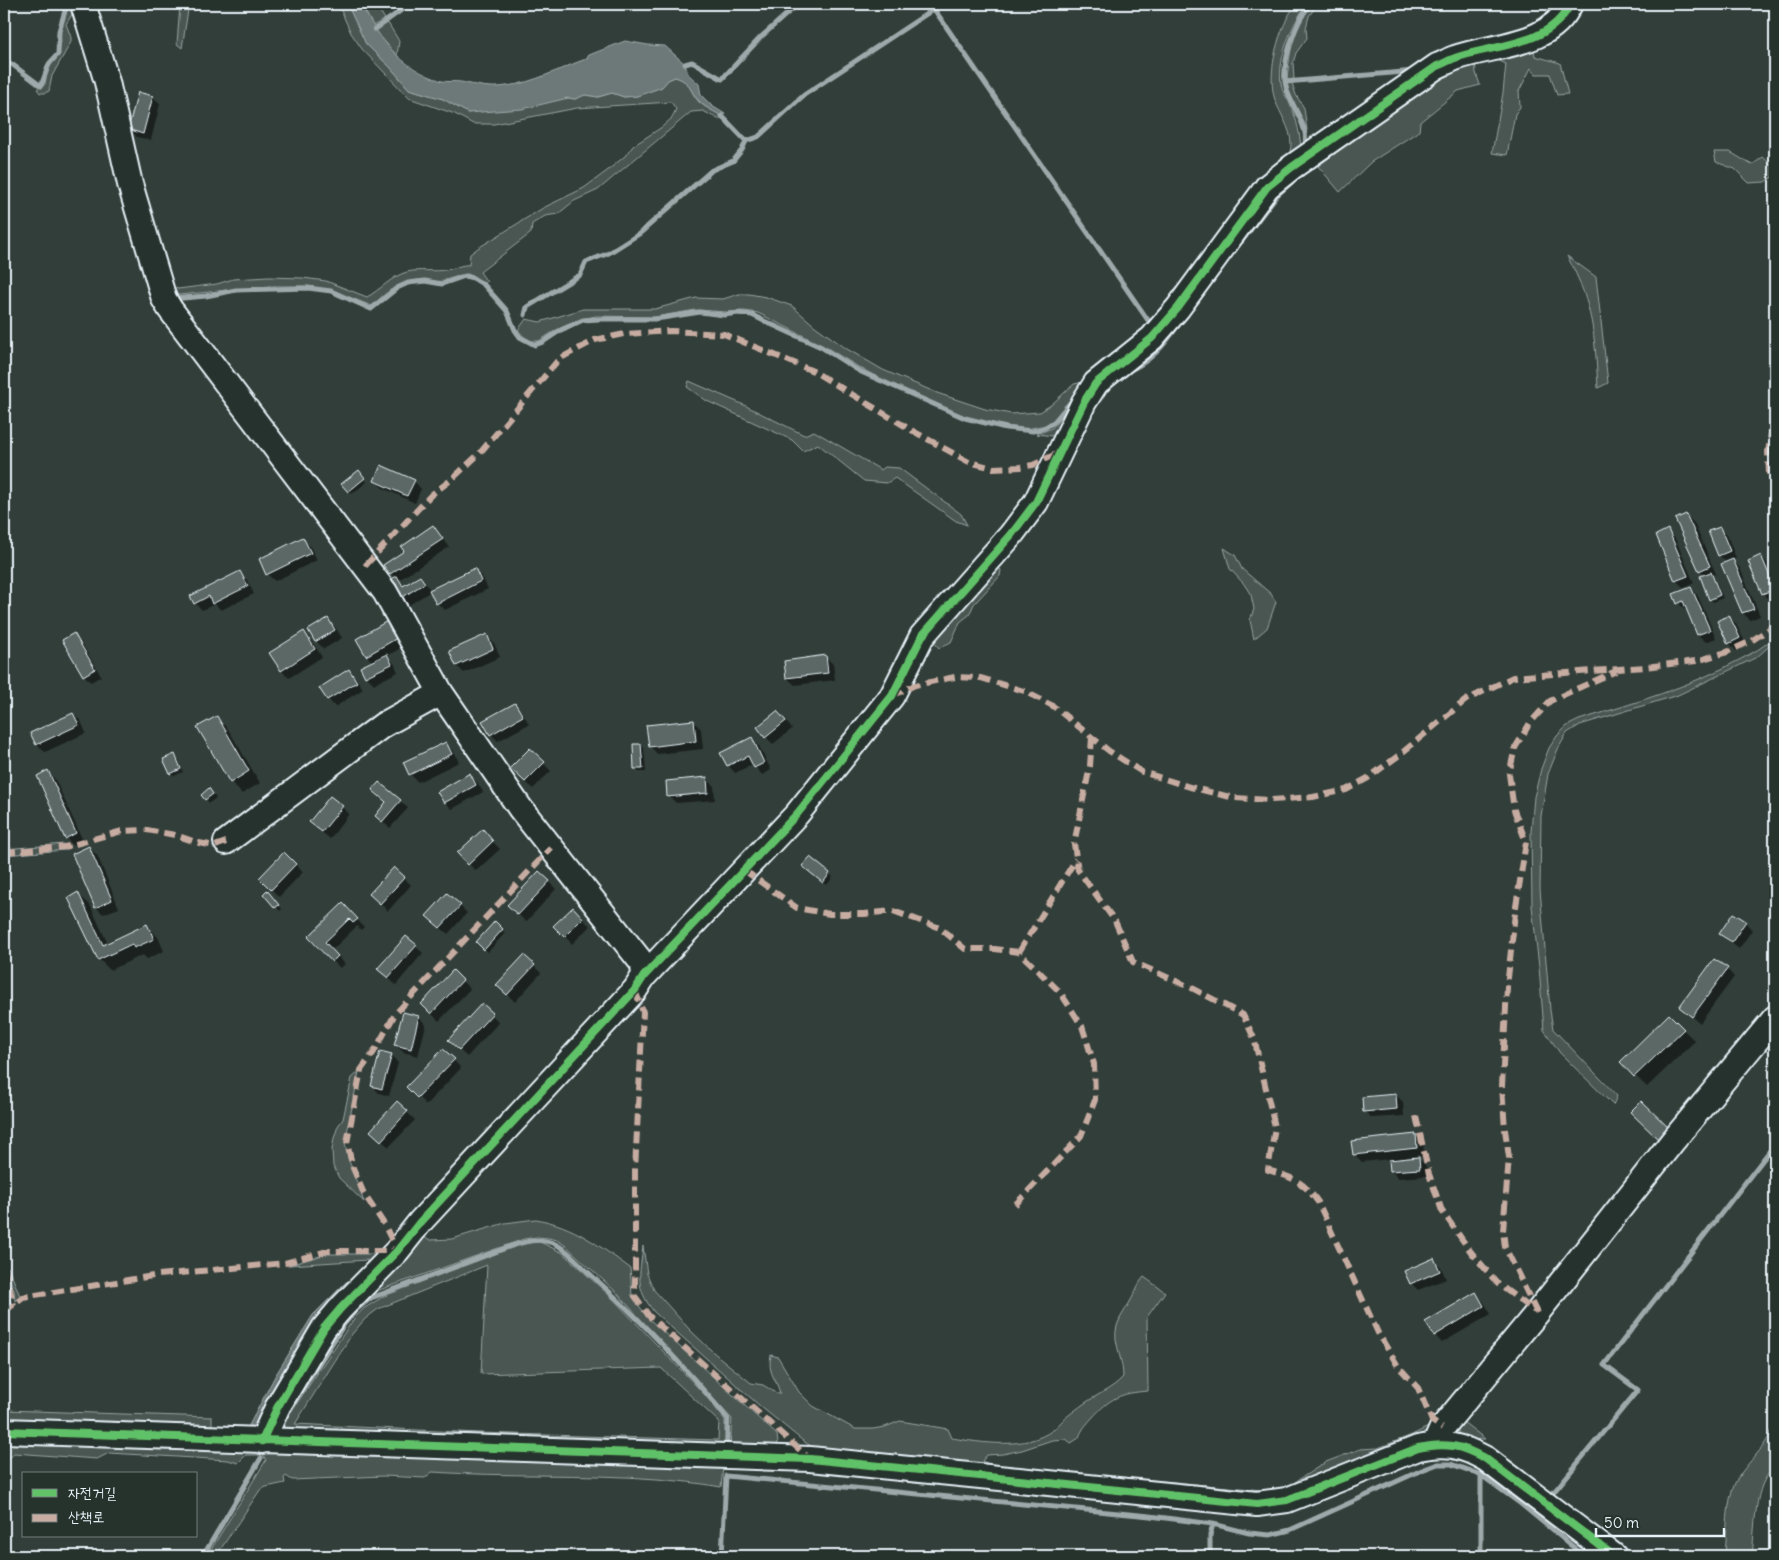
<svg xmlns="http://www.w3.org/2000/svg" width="1779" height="1560" font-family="Delius,'Poor Story',sans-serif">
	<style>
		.green { fill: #495651; stroke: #98a4a4; fill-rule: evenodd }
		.water { fill: #6d7978; stroke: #9ea9ab }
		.shadow { fill: #0007 }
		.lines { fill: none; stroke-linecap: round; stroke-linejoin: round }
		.stream { stroke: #9ea9ab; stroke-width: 5 }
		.building { fill: #5c6865; stroke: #e8f1f8 }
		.minor-casing { stroke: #e8f1f8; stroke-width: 28 }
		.minor { stroke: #26332d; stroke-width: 24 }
		.quiet { stroke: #c7aca2; stroke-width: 6; stroke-dasharray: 12 6; stroke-linecap: butt }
		.cycleway-casing { stroke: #26332d; stroke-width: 11 }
		.cycleway { stroke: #61c268; stroke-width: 8 }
	</style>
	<rect width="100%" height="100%" fill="#323e39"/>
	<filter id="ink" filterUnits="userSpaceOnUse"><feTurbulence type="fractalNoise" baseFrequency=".02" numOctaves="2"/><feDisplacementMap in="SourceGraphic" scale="10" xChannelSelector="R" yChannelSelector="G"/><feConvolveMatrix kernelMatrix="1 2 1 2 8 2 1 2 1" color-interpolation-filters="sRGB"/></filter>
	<g filter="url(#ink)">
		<path class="green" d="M69 4H75L71 16 66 24 71 37V42L52 76 49 91 45 93H40L37 89 45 84 47 72 58 54 61 42 60 32Z
			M180 4H189L182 48 177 44Z
			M338 4H347L366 44 390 67 409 89 443 99 468 113 568 98 575 99 585 95 598 97 612 93 624 97 637 96 662 87 668 80 675 77C692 82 689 92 700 103 706 108 715 112 722 116L720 120 703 111 691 112 598 190 574 201 558 214 545 216 532 224 531 233 480 272 487 282 485 284 468 274C459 276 451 278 442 281 435 283 426 280 419 280 399 281 385 293 372 306L331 290 305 286H269L169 296 142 194 171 286 178 289 217 284 233 279 269 277 303 278 326 281 367 297C380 290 392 276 407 272 419 269 434 272 446 270 454 269 462 264 469 265L470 254 478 248 543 208 584 188 607 171 625 156 633 146 662 127 672 118 676 109 671 102 577 108 494 124H473L455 114 409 98 362 49 351 33Z
			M361 4H375L385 19 373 26Z
			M1296 4H1307C1292 23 1275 63 1282 88 1283 93 1287 97 1289 102 1297 119 1301 136 1301 155L1266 184 1176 307 1151 336 1093 382 1088 381 1084 389 1077 391 1053 420 1046 425 1026 429 997 425 964 416 909 393 860 368 824 346 758 313 744 311 727 312 696 310 654 317 596 316 581 319 556 330 539 341H531L524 337 518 330 526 319 540 322 583 309H655L696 298 723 299 739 294H749L766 297 792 306 815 326 847 349 883 370 937 393 985 409 1011 414 1040 412 1052 404 1074 384 1088 381 1150 332 1245 204 1267 177 1289 159C1289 154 1291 149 1291 144 1291 128 1280 114 1275 100 1266 73 1279 26 1296 4Z
			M1312 5H1317L1309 16 1306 28 1307 38 1296 53 1293 63 1294 79 1287 80C1290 48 1293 31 1312 5Z
			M388 23 399 41 397 56 376 31Z
			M1533 45 1535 56 1560 63 1568 94 1557 95 1550 74H1536L1531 68 1519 91 1520 107 1515 114 1507 155 1492 153 1503 93 1506 64 1488 56Z
			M1475 59 1476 73 1480 85 1458 91 1420 122 1419 131 1371 162 1340 192 1318 166 1441 74Z
			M1292 83 1296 95 1304 108 1307 130 1288 89 1287 84Z
			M1714 152H1730L1752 165 1763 157 1775 168V175L1765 182 1749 183 1735 169 1716 162Z
			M1567 256 1596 277 1608 383 1598 388C1595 336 1593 303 1567 256Z
			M689 381 744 405 804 435 814 431 881 470 885 467 899 468 961 514 967 525 956 521 895 478 887 483 864 481 818 444 803 451 792 440 707 401 687 387Z
			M1081 395 1061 437 1037 434 1052 428Z
			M1224 548 1235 555 1242 569 1271 594 1276 602 1267 628 1254 639 1250 620 1254 609 1251 595 1244 584 1230 569Z
			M996 565 1001 570 1000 576 974 604 969 615 960 622 951 642 939 648 932 640Z
			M1775 636V641L1757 657 1678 695 1580 725 1567 733 1558 749 1548 774 1541 816 1540 889 1550 1010 1553 1029 1617 1096 1613 1105 1560 1053 1544 1030 1539 967 1532 906 1531 831 1534 797 1541 769 1549 748 1557 736 1567 726 1579 720C1634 703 1690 687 1741 659 1752 653 1766 646 1775 636Z
			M64 844 66 850 4 855V849Z
			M359 1072 345 1143 348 1158 364 1202 339 1178 333 1166 332 1150 334 1138 338 1126 343 1119 352 1078Z
			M536 1219C575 1226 598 1245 630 1268L632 1296 648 1318 777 1435 778 1443C769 1455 744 1448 730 1447L732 1419 615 1291 566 1246 557 1240 548 1238 537 1237 524 1239 374 1292C361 1301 350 1312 340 1325L278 1424V1428L281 1427 353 1320 363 1309 384 1296 514 1247 529 1242H540L563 1253 611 1297 705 1395 725 1420V1449L269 1432 280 1410 328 1330 340 1315 400 1256 418 1235 431 1240 452 1239 505 1223ZM487 1265 481 1374 661 1368 719 1422 718 1440 479 1433 295 1424 352 1334 365 1319 378 1309Z
			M643 1246 647 1274 654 1290 690 1330 713 1352 751 1383 763 1385 776 1393H780C776 1378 767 1373 771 1355L778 1357 799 1392 813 1406 855 1429H873L885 1427 900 1421 948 1429 952 1438C982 1443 1026 1450 1053 1430 1057 1427 1060 1423 1064 1419 1070 1414 1078 1408 1085 1403 1098 1394 1112 1389 1123 1377 1123 1364 1118 1352 1116 1339 1114 1323 1124 1313 1131 1300 1136 1291 1137 1285 1144 1277L1165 1292 1147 1317 1148 1391C1120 1393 1110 1398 1092 1418 1086 1425 1081 1430 1079 1438L1071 1443 1066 1439 1052 1440 1022 1450 1003 1454 987 1455 982 1461 994 1466 1273 1491 1292 1484 1326 1462 1360 1449 1378 1448 1412 1435 1428 1427 1429 1432 1427 1436 1285 1498 814 1448 803 1441 760 1406 654 1312C634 1286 640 1276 643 1246Z
			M327 1254H385L365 1277 367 1260 289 1265Z
			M4 1262 9 1269 20 1296 15 1301 14 1291Z
			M5 1276 11 1304 4 1309Z
			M4 1410 212 1417V1433L4 1426Z
			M1462 1421 1485 1439 1467 1440 1458 1434V1428Z
			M1775 1421V1468C1753 1481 1755 1533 1752 1556H1725C1727 1535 1726 1502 1735 1483 1748 1459 1767 1450 1775 1421Z
			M4 1442 723 1467 721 1487C700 1483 679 1481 657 1479 582 1473 507 1477 432 1472L425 1478 383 1476 292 1480 286 1476 284 1478 285 1483 266 1487 260 1490 216 1556H207L266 1460 263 1455H246L238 1463 228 1460 109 1453 97 1459 14 1453 10 1458H5L4 1461Z"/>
		<path class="water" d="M347 4H361C380 40 400 68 442 81 448 82 455 81 461 82 476 85 490 89 506 86 534 83 560 68 586 59L589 55 625 41 648 45 665 46 685 64 688 74 699 84 701 95 712 106 725 114 722 116C715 112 706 108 701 103 689 92 692 82 675 77L668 80 662 87 637 96 624 97 612 93 598 97 585 95 575 99 568 98 522 109 468 113 443 99 409 89 390 67 366 44Z
			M358 1279 254 1433H245L275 1376 313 1315 346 1282Z"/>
		<path class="shadow" d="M139 93 153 97 160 104 151 140 137 137 130 129Z
			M362 475 367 482 352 494 349 491Z
			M375 481H414L421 489 415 503 383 488Z
			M1686 515 1694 523 1716 574 1713 575 1723 598 1713 602 1710 599 1705 576 1700 570Z
			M433 527 449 547 399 580 405 586 420 577 431 591 474 569 482 577 488 589 445 610 437 603 431 591 409 605 402 597 395 578 391 573 405 551Z
			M1719 528 1727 535 1736 558 1732 560 1740 568 1760 616 1750 620 1743 613 1723 565 1727 563 1719 555Z
			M1667 531 1675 538 1694 583 1684 588 1676 580Z
			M302 539 310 546 317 560 275 581 267 574Z
			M1761 556 1768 564 1775 581V599L1770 601 1763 594 1749 561Z
			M240 573 247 580 254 594 221 610 215 604 202 610 195 603Z
			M1691 588 1698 596 1716 638 1706 642 1698 635 1688 609 1686 610 1678 603Z
			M1729 616 1736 624 1747 646 1736 651 1729 643Z
			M328 620 335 627 342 638 324 649 316 641 310 630Z
			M389 621 406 645 387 656 394 663 398 672 374 684 366 676 373 662 367 656 358 639Z
			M303 633 311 640 322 657 289 678 282 671 271 654Z
			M74 635 81 642 101 676 91 682 84 675Z
			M486 636 494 643 500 657 464 673 457 666Z
			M825 657 833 664 835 680 795 685 787 678 785 662Z
			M348 670 356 678 363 689 335 707 328 699Z
			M515 705 522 712 529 724 498 741 491 734Z
			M73 714 81 721 86 733 45 752 37 745 32 733Z
			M216 717 228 729 260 783 242 794 231 782Z
			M785 720 792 729 773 744 766 737Z
			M693 721 701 729 703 749 657 754 650 746Z
			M751 739 759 746 771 770 762 775 753 764 735 773 728 765Z
			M446 744 453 751 459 762 418 782 410 774Z
			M641 745 644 748 646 772H639L636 769Z
			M530 750 551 771 533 789 512 768Z
			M174 756 178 759 183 772 174 776 171 773Z
			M48 772 55 779 83 841 73 845 66 838Z
			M469 775 477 782 483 792 452 809 445 802Z
			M706 778 714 786 715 800 676 803 669 796Z
			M379 784 408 808 390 828 376 816 387 803Z
			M212 793 216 798 209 803 203 795Z
			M342 807 349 814 330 839 310 822Z
			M482 831 500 849 476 871 458 853Z
			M89 848 97 855 119 908 103 914 96 907Z
			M284 854 303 872 279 897 260 878Z
			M810 858 833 877 827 885 807 870Z
			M404 878 411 885 388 911 378 901Z
			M549 882 556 889 526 922 516 912Z
			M78 894 90 905 108 944 147 926 158 937 164 951 147 959 143 955 110 970 99 959Z
			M265 894 270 895 282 909 280 911Z
			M343 905 364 927 361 930 357 926 332 950 345 964 340 968 309 937Z
			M460 906 467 913 448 934 435 923Z
			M572 909 590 926 572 944 555 926Z
			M1745 922 1752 930 1739 949 1720 934Z
			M495 923 505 933 488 952 477 942Z
			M406 938 423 953 396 985 386 976Z
			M524 957 541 973 515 1002 505 992Z
			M1727 969 1734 977 1700 1023 1681 1007Z
			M453 972 470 989 439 1021 422 1004Z
			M482 1005 499 1022 467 1057 457 1048Z
			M404 1014 419 1017 426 1025 418 1056 403 1052 396 1045Z
			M1669 1016 1695 1041 1647 1087 1621 1062Z
			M443 1050 461 1068 426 1105 408 1087Z
			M391 1055 398 1063 389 1096 379 1093 372 1086Z
			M1396 1095 1403 1102 1404 1116 1372 1118 1364 1111Z
			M397 1103 415 1120 389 1147 379 1138Z
			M1415 1135 1423 1142 1424 1155 1406 1157 1407 1159 1418 1158 1426 1166V1176L1399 1178 1391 1171 1390 1159 1362 1162 1354 1154Z
			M1434 1260 1441 1267 1446 1279 1418 1290 1411 1283Z
			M1476 1294 1483 1301 1491 1314 1442 1343 1435 1335Z"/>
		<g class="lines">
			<path class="stream" d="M375 29 410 4
				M4 60 13 65 41 86 49 64 58 54 59 31 67 4
				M685 64 692 62 722 79 761 37 798 4
				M1285 82 1415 71
				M722 116 746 141 758 137 804 95 934 9 1152 326 1150 328
				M1305 149C1305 144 1306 138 1305 133 1302 117 1290 103 1286 87 1280 64 1296 21 1310 4
				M1242 241 1277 195 1301 174
				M172 299 206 296 236 290 308 288 331 291 371 309 397 288 408 283 425 281 442 284 465 276 473 278 484 285 507 311 515 330 520 337 535 345 543 342 561 330 583 320 600 319H656L700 312 724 315 738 313 752 315 764 321 821 347 859 371 965 418 1006 428 1033 431 1044 428 1054 422 1074 398
				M525 315 527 307 580 275 586 262 609 253 639 234 712 170 733 161 742 150 746 141
				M1126 372C1150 362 1164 346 1178 325
				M285 1417 345 1323 357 1309 371 1298 511 1246C525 1242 538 1237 553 1243 566 1248 578 1263 588 1272 638 1317 685 1367 728 1419L727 1441
				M1481 1475V1556
				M1553 1493 1638 1390 1604 1365 1775 1144
				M203 1556 261 1458
				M722 1556 726 1476 1150 1516 1213 1524 1249 1533 1270 1535 1290 1530 1422 1470 1438 1464H1451L1481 1475 1521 1504 1584 1556
				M1210 1556V1535L1213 1524"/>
		</g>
		<path class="building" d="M138 92 153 96 143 134 128 129Z
			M381 465 415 480 407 496 374 481Z
			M359 470 365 478 348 492 341 484Z
			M1686 514 1710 566 1699 571 1675 519Z
			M433 525 443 539 390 574 383 565 404 551 401 547Z
			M1720 527 1730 551 1718 556 1708 531Z
			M1668 529 1688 576 1675 581 1656 535Z
			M303 537 311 553 266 575 259 559Z
			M1761 555 1775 589 1762 594 1748 561Z
			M1733 559 1754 609 1742 613 1721 564Z
			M475 568 481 581 436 604 429 590Z
			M240 571 248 586 212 604 209 596 194 604 190 596Z
			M1711 572 1720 595 1709 600 1700 576Z
			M397 576 403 586 420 576 425 583 401 598 389 580Z
			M1691 587 1710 630 1697 635 1683 601 1677 604 1673 594Z
			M1729 615 1740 638 1728 644 1717 621Z
			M328 618 335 630 315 642 308 630Z
			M389 620 399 637 366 656 356 639Z
			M304 631 315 649 281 671 269 653Z
			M74 633 95 669 83 676 62 640Z
			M487 634 493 649 456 666 449 651Z
			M387 654 392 664 365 677 360 667Z
			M826 655 828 673 786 678 784 661Z
			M349 669 357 682 327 700 319 688Z
			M515 703 523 716 490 735 482 721Z
			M777 711 786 721 765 738 757 727Z
			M73 713 79 725 36 745 30 733Z
			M217 716 249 771 230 783 197 727Z
			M694 720 696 741 649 747 646 725Z
			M752 737 764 763 754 768 748 756 727 766 720 753Z
			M446 742 452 754 409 775 403 762Z
			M633 744H641L643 769H634Z
			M530 748 545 762 525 782 510 768Z
			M175 754 181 769 170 774 163 759Z
			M48 770 76 833 65 839 37 776Z
			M470 773 476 785 444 803 437 792Z
			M707 777 708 793 667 797 666 781Z
			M379 782 401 800 382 822 375 816 386 802 372 790Z
			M209 788 213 794 205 800 201 795Z
			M330 796 343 806 322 832 309 822Z
			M483 829 493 841 468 865 457 853Z
			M89 846 112 900 95 908 72 854Z
			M284 852 296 864 271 890 259 878Z
			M810 857 830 873 823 883 802 866Z
			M394 867 405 877 380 904 369 894Z
			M539 871 550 881 518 915 507 905Z
			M267 890 279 905 275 908 263 894Z
			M78 892 103 945 147 924 154 939 134 948 132 944 98 960 68 898Z
			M447 893 461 905 440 928 426 916Z
			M343 903 358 919 353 923 349 919 325 942 338 956 332 962 308 937Z
			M573 907 583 918 564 937 553 926Z
			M1733 913 1746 921 1732 942 1719 934Z
			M495 921 503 929 484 950 476 942Z
			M406 936 417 945 388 978 377 969Z
			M524 955 535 965 507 995 496 985Z
			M1714 959 1728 968 1692 1017 1679 1007Z
			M453 970 463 980 431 1014 421 1004Z
			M482 1003 493 1013 459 1050 448 1040Z
			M403 1012 419 1016 411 1049 394 1045Z
			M1669 1014 1684 1029 1634 1077 1620 1062Z
			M443 1049 455 1059 417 1098 406 1087Z
			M380 1051 392 1054 382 1089 371 1086Z
			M1396 1094 1397 1109 1363 1112 1362 1097Z
			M397 1101 408 1111 381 1141 370 1131Z
			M1641 1101 1671 1130 1660 1141 1630 1112Z
			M1416 1134 1417 1148 1353 1155 1351 1141Z
			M1419 1157 1420 1169 1390 1171 1389 1160Z
			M1434 1258 1440 1271 1410 1284 1404 1271Z
			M1476 1292 1484 1306 1434 1336 1425 1322Z"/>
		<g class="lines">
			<defs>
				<path id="minor" d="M83 4 107 82 130 184 164 299 170 309 385 592 441 693 520 808 643 964 644 976
					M226 842 383 725 441 693
					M4 1431 810 1459 1257 1504 1287 1500 1418 1448C1446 1442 1461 1445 1486 1459L1614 1556
					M262 1441 277 1408 324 1328 341 1308 397 1251 420 1222 635 990 644 976 797 814 892 696 922 636 1011 535 1036 502 1084 402 1096 383 1152 338 1178 308 1267 187 1292 167 1437 66C1443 64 1449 60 1455 58 1494 44 1550 47 1570 4
					M1435 1444 1442 1428 1537 1313 1672 1142 1775 1018"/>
			</defs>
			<use href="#minor" class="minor-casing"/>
			<use href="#minor" class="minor"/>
			<path class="quiet" d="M1775 409 1768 452 1769 473 1775 498
				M365 566 431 495 452 479 479 454 559 359 595 340 624 334 671 331 724 334 813 371 913 431 969 462 993 468 1021 467 1033 465 1058 453
				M892 696 915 685 955 677 981 678 1024 691 1053 706 1109 751 1142 772 1190 787 1234 798 1272 800 1313 797 1346 790 1368 778 1398 756 1466 700 1513 677 1645 667 1696 661 1727 652 1751 641 1775 625
				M1092 737 1090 766 1074 844 1078 870 1115 921 1133 962 1194 989 1243 1015 1254 1038 1275 1127 1268 1170C1293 1178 1302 1180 1318 1202L1378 1333 1398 1366 1418 1388 1432 1421 1442 1428
				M4 852 65 847 122 831 147 830 175 835 199 843 215 846 226 842
				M744 870 797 908 830 914H864L893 911 940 928 965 949H995L1019 952 1060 992 1082 1026 1094 1064 1095 1100 1081 1136 1012 1208
				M1019 952 1076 859
				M635 990 643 1012 635 1170V1296L649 1316 810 1459
				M1416 1116 1429 1174 1442 1211 1471 1252 1498 1284 1535 1311
				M4 1268 14 1305
				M4 1312 23 1297 159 1275 285 1263 327 1251H397L384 1224 364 1194 353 1168 347 1143 361 1070 374 1052 395 1014 551 848
				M1537 1313 1505 1247 1503 1231 1509 1157 1505 1130 1502 1086 1507 987 1515 913 1526 842 1514 810 1509 774 1515 748 1530 723 1550 701 1616 671"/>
			<defs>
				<path id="cycleway" d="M4 1431 810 1459 1257 1504 1287 1500 1418 1448C1446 1442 1461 1445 1486 1459L1614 1556
					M262 1441 277 1408 324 1328 341 1308 397 1251 420 1222 635 990 644 976 797 814 892 696 922 636 1011 535 1036 502 1084 402 1096 383 1152 338 1178 308 1267 187 1292 167 1437 66C1443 64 1449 60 1455 58 1494 44 1550 47 1570 4"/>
			</defs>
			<use href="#cycleway" class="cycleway-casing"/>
			<use href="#cycleway" class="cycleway"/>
		</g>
	</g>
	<rect width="1779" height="1560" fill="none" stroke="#26332d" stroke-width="20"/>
	<rect x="10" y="10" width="1759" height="1540" fill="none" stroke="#e8f1f8" stroke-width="2" filter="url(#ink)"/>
	<rect x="22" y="1472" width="175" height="65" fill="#26332d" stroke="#747f7e"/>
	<rect x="32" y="1489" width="25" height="8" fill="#61c268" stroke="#747f7e"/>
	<text x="68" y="1498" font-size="15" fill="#e8f1f8">자전거길</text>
	<rect x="32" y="1514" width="25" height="8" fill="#c7aca2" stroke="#747f7e"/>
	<text x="68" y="1522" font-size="15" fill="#e8f1f8">산책로</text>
	<path d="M1596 1528v8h128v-8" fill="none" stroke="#e8f1f8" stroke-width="2.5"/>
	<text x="1604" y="1528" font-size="15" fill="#e8f1f8" stroke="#26332d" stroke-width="4" paint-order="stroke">50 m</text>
</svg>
